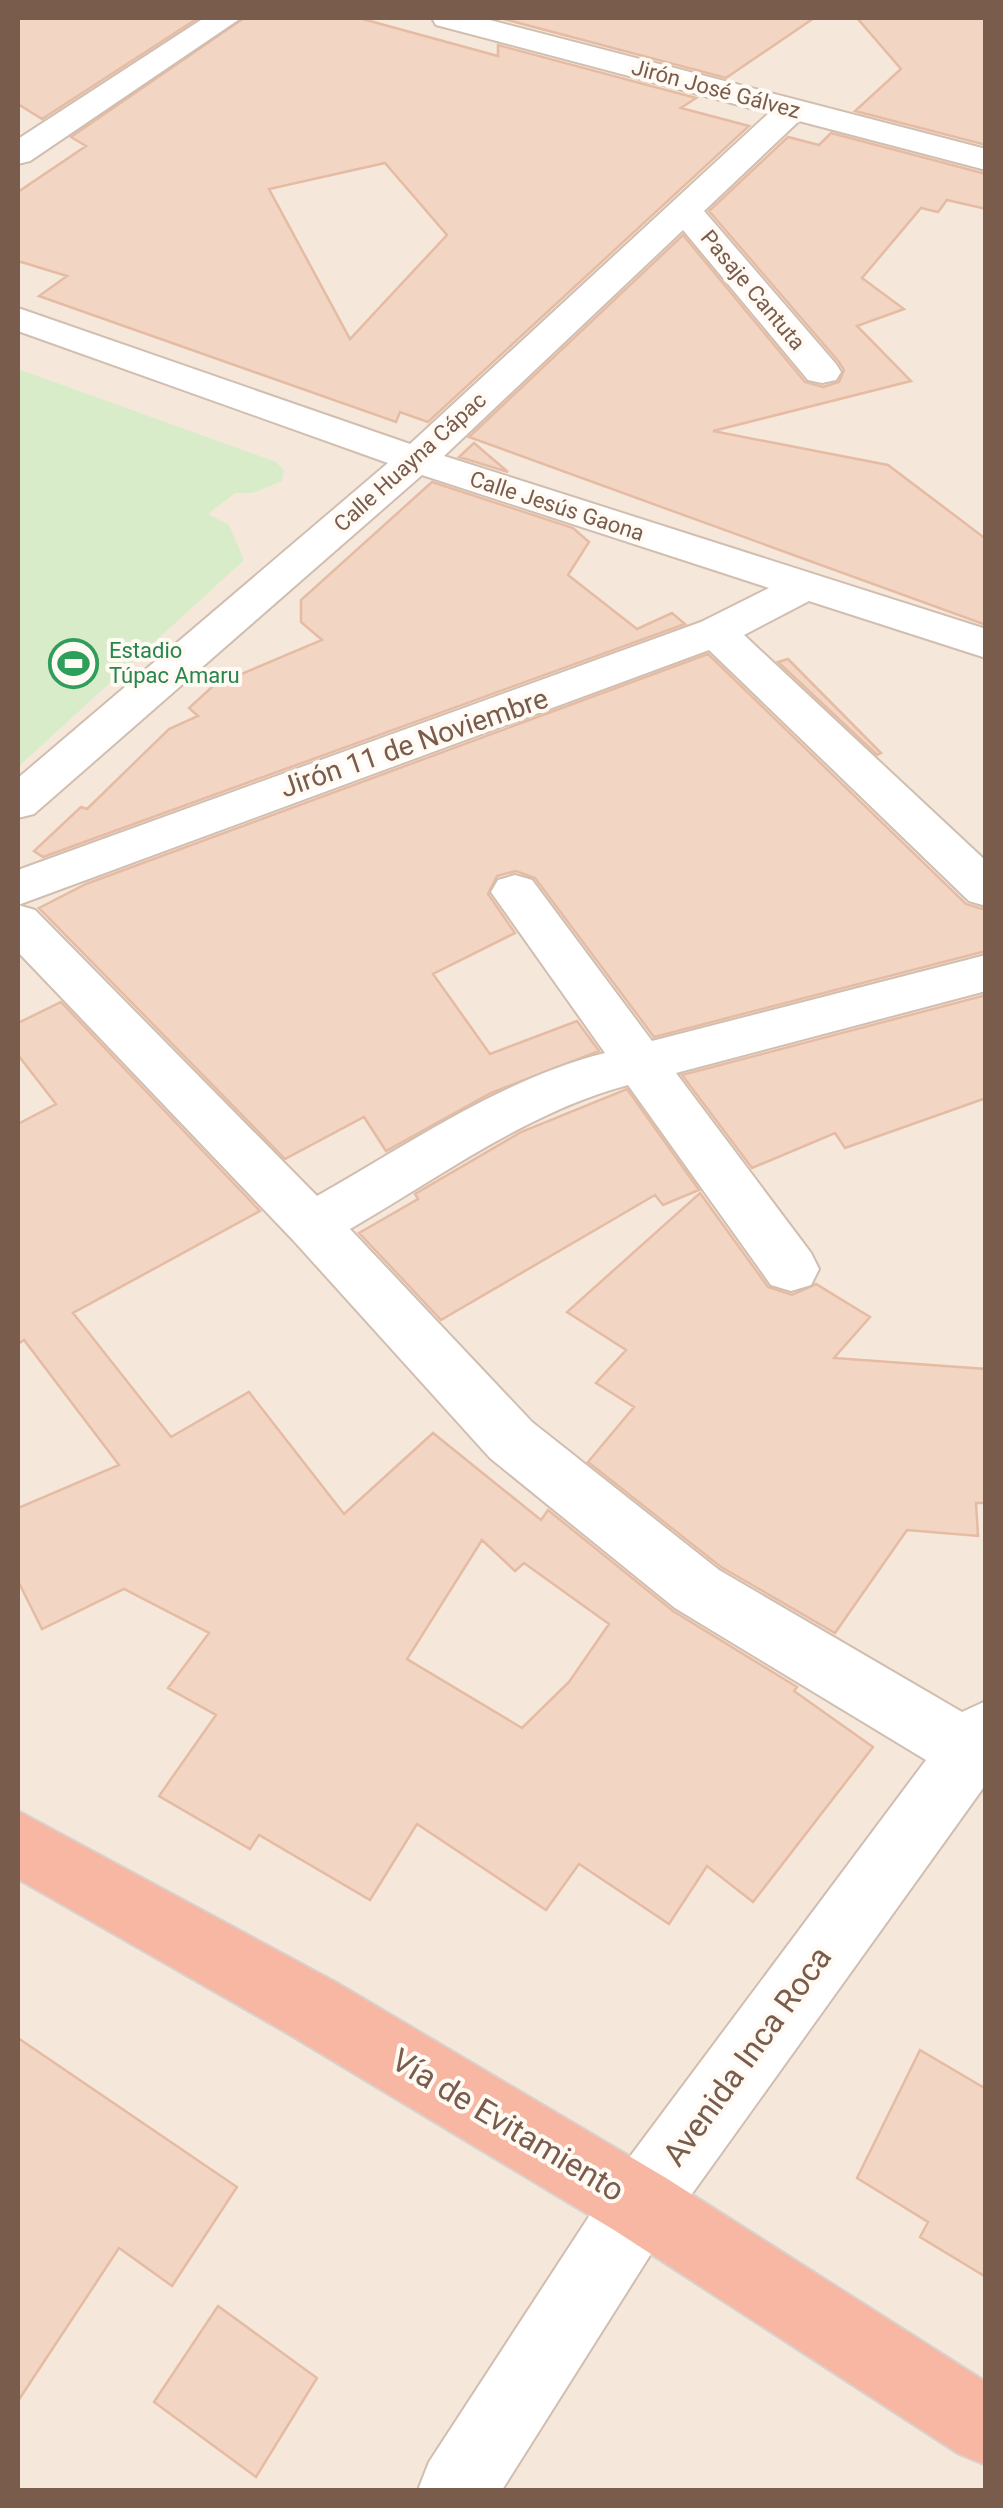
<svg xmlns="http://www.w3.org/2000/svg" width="1003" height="2508" font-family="Roboto,sans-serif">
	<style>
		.residential { fill: #f5e8da }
		.green { fill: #d8ecc9 }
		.building { fill: #f3d5c3; stroke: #e6bba3; stroke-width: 2.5; fill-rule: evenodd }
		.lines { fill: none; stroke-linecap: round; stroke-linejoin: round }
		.minor-casing { stroke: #d1beb0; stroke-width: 4 }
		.highway-casing { stroke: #dad1cd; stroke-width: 4 }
		.minor { fill: #fff; fill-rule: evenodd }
		.highway { fill: #f7b7a3; fill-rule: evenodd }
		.labels { text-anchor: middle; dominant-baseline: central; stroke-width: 8; stroke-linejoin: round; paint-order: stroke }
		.far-street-label { font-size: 22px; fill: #7a5c4d; stroke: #fffaf3 }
		.far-leisure-label { font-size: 22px; fill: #27864d; stroke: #fffaf3; text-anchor: start }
		.street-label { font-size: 28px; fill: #7a5c4d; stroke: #fffaf3 }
		.near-street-label { font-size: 32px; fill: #7a5c4d; stroke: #fffaf3 }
	</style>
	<rect width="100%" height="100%" fill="#fdf6ec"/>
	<path class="residential" d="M18 18H985V2490H18Z"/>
	<path class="green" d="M18 369 276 462 284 470 282 481 253 493H235L208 514 229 525 244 560 18 767Z"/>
	<path class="building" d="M18 18H198L42 119 18 104Z
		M244 18H359L498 56V45L696 98 681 108 749 126 428 422 400 412 396 422 39 296 67 276 18 261V192L86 146 71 137ZM385 163 447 235 350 339 269 189Z
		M500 18H814L726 78Z
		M857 18H986V145L855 111 901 69Z
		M831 133 986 174V209L947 200 938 212 921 208 862 278 904 309 857 326 911 381 713 431 888 465 986 539V625L469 437 683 235 805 382 823 387 839 382 844 370 839 362 709 211 788 137 819 145Z
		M474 443 508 472 459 457Z
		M432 482 573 528 589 542 568 575 637 629 672 613 685 624 43 857 34 851 81 807 87 809 169 729 198 716 189 708 213 686 322 640 301 622V600Z
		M708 654 966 904 986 910V951L654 1037 535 878 516 871 497 876 488 894 515 933 433 974 490 1054 577 1021 599 1051 491 1093 386 1151 364 1117 285 1159 39 908 86 884Z
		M788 659 881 753 877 755 778 662Z
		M986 995V1098L845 1148 835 1133 752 1168 682 1075Z
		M61 1002 260 1211 73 1313 171 1437 249 1392 344 1514 433 1433 541 1520 548 1510 673 1611 797 1687 794 1691 873 1747 753 1902 707 1866 669 1924 579 1864 546 1910 417 1824 370 1900 259 1835 250 1849 159 1796 216 1715 168 1688 209 1633 124 1589 42 1629 18 1581V1508L119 1465 24 1340 18 1344V1124L56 1104 18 1055V1023ZM482 1540 515 1571 524 1563 609 1624 569 1682 522 1728 407 1659Z
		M627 1089 699 1190 663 1205 655 1195 441 1320 359 1233 418 1199 415 1194 521 1132Z
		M700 1193 768 1287 792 1295 816 1284 870 1317 834 1358 986 1369V1503H976L978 1536 907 1530 835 1633 721 1567 588 1462 634 1407 596 1383 626 1350 567 1312Z
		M18 2038 237 2187 172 2286 119 2248 18 2401Z
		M920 2050 986 2089V2277L920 2237 928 2222 857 2178Z
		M218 2306 317 2378 256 2477 154 2402Z"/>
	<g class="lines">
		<defs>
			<path id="minor" d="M204 18H241L30 161 18 164V139Z
				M432 18H482L986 149V170L799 121 704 211 836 364 841 372 836 380 822 383 808 380 683 230 444 456 986 629V658L809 601 744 635 986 861V906L969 901 709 650 18 905V870L701 622 769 588 422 475 34 814 18 818V778L388 463 18 331V308L410 444 769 113 436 25Z
				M515 875 532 880 652 1041 986 955V991L676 1073 811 1253 819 1269 811 1285 791 1291 771 1285 628 1085C529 1111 438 1178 350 1229L532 1422 719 1570 962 1712 986 1701V1784L666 2230 502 2490H418L429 2462 614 2178 926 1760 675 1608 490 1458 293 1240 18 952V905L35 910 317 1196C409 1144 502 1079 605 1053L491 892 498 880Z"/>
			<path id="highway" d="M18 1811 337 1983 666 2178 986 2382V2465L959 2454 614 2230 287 2033 18 1879Z"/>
		</defs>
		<use href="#minor" class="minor-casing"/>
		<use href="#highway" class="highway-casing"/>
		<use href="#minor" class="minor"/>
		<use href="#highway" class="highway"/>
	</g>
	<defs>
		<symbol id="stadium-ring" viewBox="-11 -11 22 22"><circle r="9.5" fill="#fffaf3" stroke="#2e9e5b" stroke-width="1.5"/><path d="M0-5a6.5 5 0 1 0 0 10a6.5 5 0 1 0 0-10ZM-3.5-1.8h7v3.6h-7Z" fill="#2e9e5b"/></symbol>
	</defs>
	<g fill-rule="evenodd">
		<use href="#stadium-ring" x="46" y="636" width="55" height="55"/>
	</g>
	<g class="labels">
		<g class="far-street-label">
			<text transform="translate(716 89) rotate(15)">Jirón José Gálvez</text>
			<text transform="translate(753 290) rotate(50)">Pasaje Cantuta</text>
			<text transform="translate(410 462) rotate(-42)">Calle Huayna Cápac</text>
			<text transform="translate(557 506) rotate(18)">Calle Jesús Gaona</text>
		</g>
		<g class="far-leisure-label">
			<text x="109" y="650">Estadio<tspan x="109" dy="25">Túpac Amaru</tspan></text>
		</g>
		<g class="street-label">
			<text transform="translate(414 743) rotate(-19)">Jirón 11 de Noviembre</text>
		</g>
		<g class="near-street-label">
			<text transform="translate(747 2056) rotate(-54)">Avenida Inca Roca</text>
			<text transform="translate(508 2125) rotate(31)">Vía de Evitamiento</text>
		</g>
	</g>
	<rect width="1003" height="2508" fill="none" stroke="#7a5c4d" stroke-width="40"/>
</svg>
